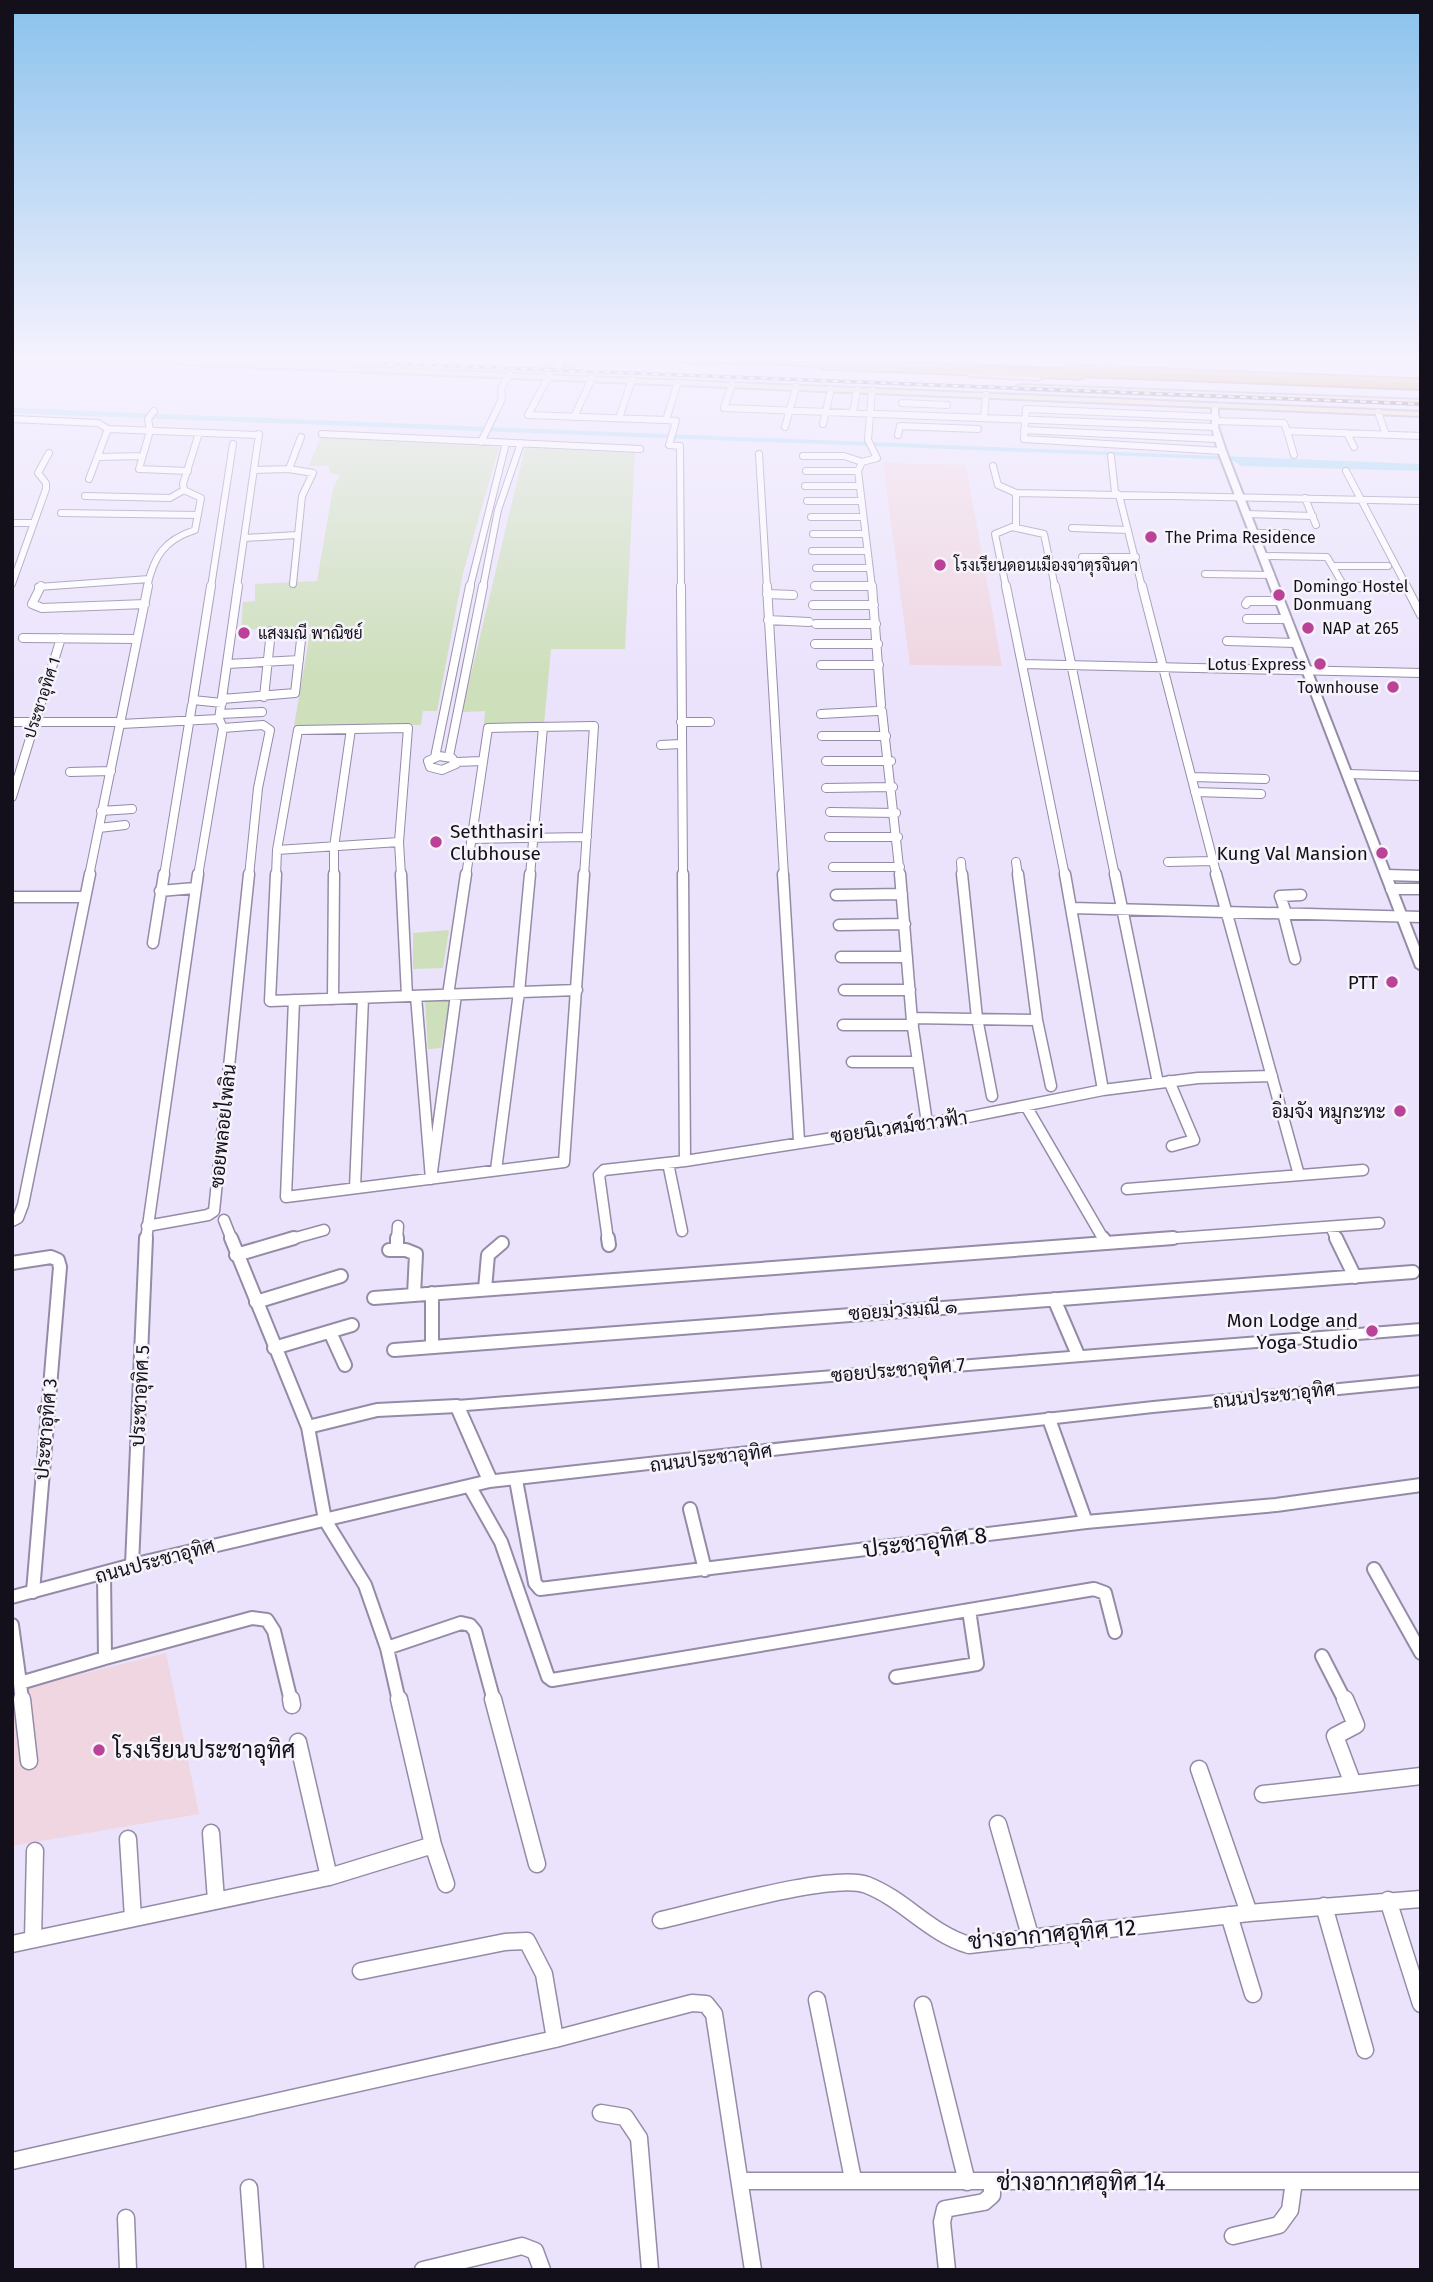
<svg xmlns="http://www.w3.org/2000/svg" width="1433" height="2282" font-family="'Fira Sans',Sarabun,sans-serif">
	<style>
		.education { fill: #efd6e0 }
		.green { fill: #cddfbb }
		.water { fill: #9ed8f2 }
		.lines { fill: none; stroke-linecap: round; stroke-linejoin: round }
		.minor-far4-casing { stroke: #958ba7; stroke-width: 8 }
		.minor-far3-casing { stroke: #958ba7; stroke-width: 10 }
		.minor-far2-casing { stroke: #958ba7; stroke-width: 13 }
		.minor-far1-casing { stroke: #958ba7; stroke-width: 16 }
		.minor-casing { stroke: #958ba7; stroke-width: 19 }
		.tertiary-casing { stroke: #958ba7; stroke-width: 4 }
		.secondary-casing { stroke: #958ba7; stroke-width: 4 }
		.trunk-casing { stroke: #8a6323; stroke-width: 3 }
		.motorway-casing { stroke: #8a6323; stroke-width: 4 }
		.minor-far4 { stroke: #fff; stroke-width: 6 }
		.minor-far3 { stroke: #fff; stroke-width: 8 }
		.minor-far2 { stroke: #fff; stroke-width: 10 }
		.minor-far1 { stroke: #fff; stroke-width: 12 }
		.minor { stroke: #fff; stroke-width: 16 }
		.tertiary { fill: #fff; fill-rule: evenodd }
		.secondary { fill: #efdebe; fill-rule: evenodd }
		.trunk { fill: #d4a653; fill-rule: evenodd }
		.motorway { fill: #c99028; fill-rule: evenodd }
		.rail-casing { stroke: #312d3a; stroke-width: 3.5 }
		.rail { stroke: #f6f4fa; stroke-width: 2; stroke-dasharray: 6; stroke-linecap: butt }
		.poi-dot { fill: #ba4398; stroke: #f6f4fa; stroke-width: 2.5 }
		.labels { text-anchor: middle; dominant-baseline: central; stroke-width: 5; stroke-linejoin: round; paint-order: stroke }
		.far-poi-label { font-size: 16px; fill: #14101b; stroke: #f6f4fa; text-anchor: start }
		.far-street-label { font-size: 16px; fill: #14101b; stroke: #f6f4fa }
		.poi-label { font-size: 19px; fill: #14101b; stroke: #f6f4fa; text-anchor: end }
		.street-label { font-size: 19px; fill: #14101b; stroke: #f6f4fa }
		.near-street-label { font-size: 23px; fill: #14101b; stroke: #f6f4fa }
		.near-poi-label { font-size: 23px; fill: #14101b; stroke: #f6f4fa; text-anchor: start }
	</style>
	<rect width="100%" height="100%" fill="#ebe3fc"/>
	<path class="education" d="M883 463 966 465 1002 666 910 665Z
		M166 1653 199 1814 12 1846V1673L38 1685Z"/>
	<path class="green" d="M320 438 499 447 463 573 437 711H423L421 725 294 726 311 627 241 630 243 602 255 601V584L317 581 333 488 340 475 330 473 329 466H309Z
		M525 448 635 453 625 649H551L544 724 484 725 485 711 462 712Z
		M449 930 443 968 413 969V933Z
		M450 999 441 1048 428 1049 425 1000Z"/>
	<path class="water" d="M12 408 1421 464V471L1241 466 1234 461 1209 459 12 413Z"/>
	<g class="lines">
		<defs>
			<path id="minor-far4" d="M549 376 528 415 666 420 678 382
				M732 384 724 408 1215 427
				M872 390 868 440 877 458
				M902 403 947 405
				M154 411 148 419 150 431 139 469 188 471
				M1378 412 1386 435
				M853 413 857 390
				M574 417 592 378
				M1216 417 1026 409 1024 439 1222 451
				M619 418 632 380
				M984 418 986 395
				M12 419 98 423 108 429 259 435
				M666 420 676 421 669 445 680 446 681 587
				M1216 421 1284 423 1287 431 1421 436
				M823 424 831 389
				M785 427 796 387
				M1024 430 1217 439
				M1287 431 1294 455
				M1347 433 1354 447
				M322 434 640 449
				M898 435 900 426 978 429
				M481 442 502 399 501 389 509 375
				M759 454 767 587
				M803 456H844L862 462
				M1111 456 1115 492 1119 495 1142 587
				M98 457 142 456
				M993 466 998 485 1016 493 1421 501
				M254 470 289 469
				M806 471H858
				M1346 471 1407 587
				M89 479 108 429
				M805 486H859
				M1016 493V527
				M85 496 170 498 184 490
				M1305 498 1316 525
				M807 501H861
				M61 513 198 515
				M1246 514 1313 516
				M811 517H863
				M12 523H33
				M1072 528 1128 530
				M1254 533H1287
				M813 534H865
				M245 538 297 535
				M812 551H867
				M1263 556 1327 557 1344 586 1367 587
				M1082 557H1136
				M1333 566H1388
				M816 568H869
				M1205 574 1271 575
				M12 584 46 489V483L38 473 49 453
				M293 584 302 496 313 473 289 469 301 437
				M815 586H872
				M38 587 149 579
				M147 587C154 556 164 540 195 530L201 498 184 490 183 484 199 433
				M211 587 233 444
				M237 587 259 434
				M470 587 506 443
				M483 587 498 510 521 443
				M872 587 858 471 862 462 877 458
				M1006 587 995 534 1012 527 1044 534 1055 587"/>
			<path id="minor-far3" d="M41 586 32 604 42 608 145 604
				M211 586 193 700 222 703
				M681 586 683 876
				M767 586 784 876
				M815 586H872
				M872 586 881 705
				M1006 586 1065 876
				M1055 586 1115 876
				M1142 586 1217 876
				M1344 586 1397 589
				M1406 586 1421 615
				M767 594 793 595
				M1246 604 1248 601H1280
				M813 605H874
				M1247 619H1287
				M768 620 809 622
				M816 624H876
				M23 638 137 639
				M1227 641 1295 643
				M815 644H878
				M227 664 299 660
				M1022 664 1421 673
				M821 665H879
				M264 697 271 631
				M222 699 295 693 302 631
				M882 711 900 876
				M220 714 262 712
				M821 714 877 711
				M12 722H121
				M681 722H710
				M121 724 219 719
				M223 728 263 725 270 730 258 788 249 876
				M822 736H886
				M661 745 681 744
				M439 756 452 758 456 764 442 770 430 767 428 761Z
				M449 756 483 586
				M435 757 470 586
				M826 761H891
				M456 762 482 761
				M70 772 111 771
				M1347 774 1421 776
				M1192 777 1265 779
				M826 788 893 787
				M1195 792 1261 794
				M12 797 61 638
				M101 811 132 809
				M830 812 896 813
				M99 828 125 825
				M829 837H898
				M471 839 587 837
				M277 850 399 842
				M961 862 962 876
				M1016 862 1018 876
				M1168 862 1212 861
				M833 867H900
				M1386 875 1410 876
				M89 876 148 586
				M164 876 192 705
				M198 876 223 728 219 719 238 586
				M276 876 277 850 298 730 408 728 399 842 401 876
				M334 876V847L351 729
				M466 876 488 728 594 726 584 876
				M530 876 543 727"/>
			<path id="minor-far2" d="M276 874 270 1001 577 990
				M401 874 407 996
				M683 874 685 1161
				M783 874 799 1141
				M900 874 912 1021 927 1123
				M962 874 977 1018 992 1096
				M1018 874 1037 1020 1051 1086
				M1065 874 1103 1090
				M1115 874 1158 1083
				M1216 874 1299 1175
				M1386 875 1421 876
				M1391 889H1421
				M160 891 195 888
				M836 895 902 894
				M12 897H85
				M1072 908 1421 917
				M1283 913 1295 959
				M1286 913 1280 896 1301 895
				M839 925 905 924
				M153 943 164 874
				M841 957H907
				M844 990H910
				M448 995 466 874
				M416 996 431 1179 456 995
				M333 999 334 874
				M294 1000 286 1197 564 1162 584 874
				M912 1018 1037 1020
				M843 1025H913
				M852 1062H916
				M1169 1081 1194 1140 1172 1146
				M1026 1106 1104 1240
				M668 1163 682 1231
				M496 1170 519 992 530 874
				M355 1188 363 998
				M1127 1189 1363 1170
				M224 1220 232 1240
				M12 1221 18 1218 23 1205 90 874
				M147 1226 208 1215 214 1211 249 874
				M1331 1227 1337 1240
				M146 1240 198 874
				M288 1240 324 1230
				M397 1240 398 1226
				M608 1240 599 1175 604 1170 685 1161 968 1117 1103 1090 1198 1078 1272 1076
				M1149 1240 1379 1223"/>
			<path id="minor-far1" d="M231 1238 308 1427 325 1520 365 1585 387 1648 399 1701
				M608 1238 609 1245
				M1103 1238 1106 1243
				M1336 1238 1355 1277
				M397 1249V1238
				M389 1250H406L416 1254 414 1295
				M236 1255 294 1238
				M12 1263 51 1257 58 1260 60 1267 33 1592
				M485 1289 488 1255 502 1243
				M432 1293V1346
				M374 1298 1173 1238
				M1054 1299 1078 1355
				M256 1302 341 1276
				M330 1332 345 1365
				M274 1348 352 1325
				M394 1350 1413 1272
				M1049 1419 1086 1522
				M308 1427 377 1410 457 1406
				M516 1480 535 1583 540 1589 1086 1522 1276 1505 1421 1485
				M470 1487 501 1542 548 1677 552 1680 1094 1589 1105 1593 1115 1632
				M690 1509 705 1570
				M132 1565 146 1238
				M1374 1569 1421 1653
				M12 1625 20 1683 105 1658 104 1574
				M387 1648 461 1623 470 1625 475 1631 494 1701
				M1322 1656 1345 1701
				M105 1658 252 1618 267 1620 274 1631 291 1701
				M896 1677 977 1664 969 1610
				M20 1683 22 1701"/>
			<path id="minor" d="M22 1699 29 1761
				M291 1699 292 1705
				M399 1699 433 1845 446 1884
				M493 1699 537 1864
				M1345 1699 1356 1725 1335 1736 1353 1784 1421 1776
				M298 1742 329 1877
				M1199 1769 1249 1913
				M1263 1794 1353 1784
				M998 1824 1031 1939
				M211 1833 216 1900
				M128 1839 133 1918
				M1388 1900 1421 2004
				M1324 1906 1365 2050
				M1229 1915 1253 1994
				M661 1920C703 1911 833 1872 867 1885 905 1900 929 1933 969 1945L1249 1913 1421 1899
				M33 1939 35 1851
				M12 1944 329 1877 433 1845
				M361 1971 505 1942 527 1941 544 1974 555 2039
				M817 2000 853 2179
				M923 2005 967 2182
				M601 2113 625 2117 639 2138 650 2270
				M12 2161 555 2039 692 2003 706 2004 714 2014 753 2270
				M741 2181H1421
				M249 2188 255 2270
				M126 2218 128 2270
				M1233 2236 1279 2225 1290 2210 1294 2181
				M423 2270 522 2246 535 2251 542 2270
				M947 2270 942 2222 945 2209 984 2202 992 2195V2182"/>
			<path id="tertiary" d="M1215 403 1218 405V427L1226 451 1421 952V970L1416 967 1218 451 1212 427V405Z
				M1421 1324V1334L466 1410 495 1475 1153 1402 1421 1376V1386L1153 1412 490 1487 132 1571 12 1603V1591L132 1559 481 1477 450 1406 452 1402 457 1401Z"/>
			<path id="secondary" d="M82 358H144L1421 412V416L85 360Z
				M971 372 1038 376 1042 378 1038 380 968 376V372Z
				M1020 385 1421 400V404L1017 389 1016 387Z"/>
			<path id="trunk" d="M549 358H558L549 370 544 367Z
				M567 358H576L573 368 568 371 563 368Z
				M631 358H698L723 362 718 365Z
				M820 364 1081 373 1086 376 1081 379 823 369 820 368Z
				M1065 365 1421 379V385L1068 370 1063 367Z"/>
			<path id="motorway" d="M689 358H780L1421 383V389L694 361Z"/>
		</defs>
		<use href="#minor-far4" class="minor-far4-casing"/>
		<use href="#minor-far3" class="minor-far3-casing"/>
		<use href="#minor-far2" class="minor-far2-casing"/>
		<use href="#minor-far1" class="minor-far1-casing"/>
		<use href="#minor" class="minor-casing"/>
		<use href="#tertiary" class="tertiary-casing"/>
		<use href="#secondary" class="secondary-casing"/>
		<use href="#trunk" class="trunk-casing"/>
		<use href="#motorway" class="motorway-casing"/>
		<use href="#minor-far4" class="minor-far4"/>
		<use href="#minor-far3" class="minor-far3"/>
		<use href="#minor-far2" class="minor-far2"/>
		<use href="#minor-far1" class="minor-far1"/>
		<use href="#minor" class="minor"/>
		<use href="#tertiary" class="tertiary"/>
		<use href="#secondary" class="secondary"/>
		<use href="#trunk" class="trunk"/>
		<use href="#motorway" class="motorway"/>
		<defs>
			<path id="rail" d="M245 358 1421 404"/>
		</defs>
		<use href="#rail" class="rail-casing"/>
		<use href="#rail" class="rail"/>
	</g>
	<linearGradient id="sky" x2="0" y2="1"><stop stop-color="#8ac2ec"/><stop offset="0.53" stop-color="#f6f2fe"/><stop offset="1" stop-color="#f6f2fe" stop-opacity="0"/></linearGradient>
	<rect width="1433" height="678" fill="url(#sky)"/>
	<g class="poi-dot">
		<circle cx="1151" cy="537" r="7"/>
		<circle cx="940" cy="565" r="7"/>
		<circle cx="1279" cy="595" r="7"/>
		<circle cx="1308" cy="628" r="7"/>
		<circle cx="244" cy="633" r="7"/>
		<circle cx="1320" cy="664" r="7"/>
		<circle cx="1393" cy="687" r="7"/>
		<circle cx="436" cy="842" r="7"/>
		<circle cx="1382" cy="853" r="7"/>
		<circle cx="1392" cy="982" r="7"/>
		<circle cx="1400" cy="1111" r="7"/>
		<circle cx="1372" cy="1331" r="7"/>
		<circle cx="99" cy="1750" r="7"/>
	</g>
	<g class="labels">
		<g class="far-poi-label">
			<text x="1165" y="537">The Prima Residence</text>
			<text x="954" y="565">โรงเรียนดอนเมืองจาตุรจินดา</text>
			<text x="1293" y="586">Domingo Hostel<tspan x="1293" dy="18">Donmuang</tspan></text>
			<text x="1322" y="628">NAP at 265</text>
			<text x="258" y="633">แสงมณี พาณิชย์</text>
			<text x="1306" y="664" text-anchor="end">Lotus Express</text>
			<text x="1379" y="687" text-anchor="end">Townhouse</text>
		</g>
		<g class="far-street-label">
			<text transform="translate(42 698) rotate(-72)">ประชาอุทิศ 1</text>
		</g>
		<g class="poi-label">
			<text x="450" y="831" text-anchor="start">Seththasiri<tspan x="450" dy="22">Clubhouse</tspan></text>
			<text x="1368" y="853">Kung Val Mansion</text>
			<text x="1378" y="982">PTT</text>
			<text x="1386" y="1111">อิ่มจัง หมูกะทะ</text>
			<text x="1358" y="1320">Mon Lodge and<tspan x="1358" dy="22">Yoga Studio</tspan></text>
		</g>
		<g class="street-label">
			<text transform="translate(223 1126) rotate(-84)">ซอยพลอยไพลิน</text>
			<text transform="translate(899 1127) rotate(-8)">ซอยนิเวศม์ชาวฟ้า</text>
			<text transform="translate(903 1310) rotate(-4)">ซอยม่วงมณี ๑</text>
			<text transform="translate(898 1370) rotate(-5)">ซอยประชาอุทิศ 7</text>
			<text transform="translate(1274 1395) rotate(-6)">ถนนประชาอุทิศ</text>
			<text transform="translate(140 1396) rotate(-87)">ประชาอุทิศ 5</text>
			<text transform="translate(46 1429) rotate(-85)">ประชาอุทิศ 3</text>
			<text transform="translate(711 1458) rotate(-7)">ถนนประชาอุทิศ</text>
			<text transform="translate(155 1561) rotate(-15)">ถนนประชาอุทิศ</text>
		</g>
		<g class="near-street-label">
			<text transform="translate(925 1542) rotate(-7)">ประชาอุทิศ 8</text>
			<text transform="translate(1052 1934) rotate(-5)">ช่างอากาศอุทิศ 12</text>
			<text x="1081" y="2182">ช่างอากาศอุทิศ 14</text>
		</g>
		<g class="near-poi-label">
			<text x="113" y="1750">โรงเรียนประชาอุทิศ</text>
		</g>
	</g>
	<rect width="1433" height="2282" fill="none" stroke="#14101b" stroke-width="28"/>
</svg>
